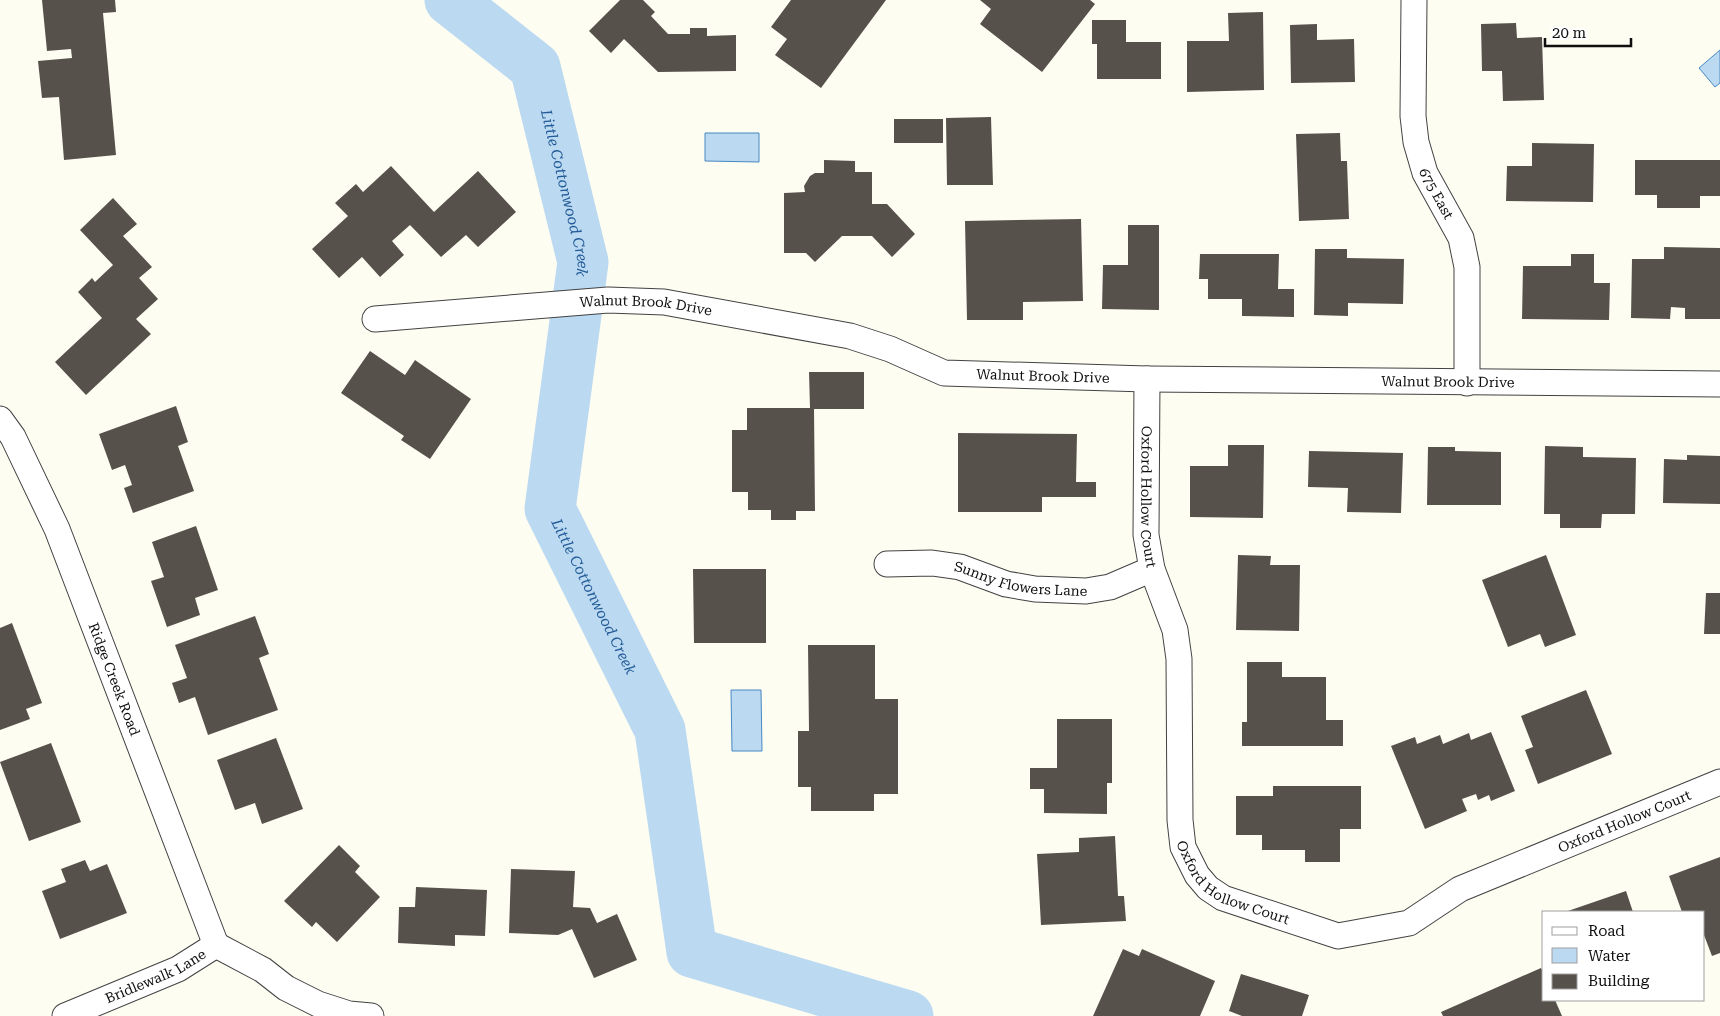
<svg xmlns="http://www.w3.org/2000/svg" width="1720" height="1016" font-family="'Roboto Serif',serif">
	<style>
		.water { fill: #bbd9f1; stroke: #4888c2 }
		.lines { fill: none; stroke-linecap: round; stroke-linejoin: round }
		.river { stroke: #bbd9f1; stroke-width: 51 }
		.building { fill: #57514c }
		.minor-casing { stroke: #424242; stroke-width: 27 }
		.minor { stroke: #fff; stroke-width: 25 }
		.labels { text-anchor: middle; dominant-baseline: central; stroke-width: 5; stroke-linejoin: round; paint-order: stroke }
		.street-label { font-size: 14px; fill: #0f0f0f; stroke: #fff }
		.water-label { font-size: 15px; font-style: italic; fill: #225b97; stroke: #fff }
	</style>
	<rect width="100%" height="100%" fill="#fefdf2"/>
	<path class="water" d="M1720 50V83L1715 87 1699 68Z
		M705 133H759V162L705 161Z
		M731 690H761L762 751H732Z"/>
	<g class="lines">
		<path class="river" id="s1" d="M450 0 535 67 583 262 550 509 660 730 692 952 908 1016"/>
	</g>
	<path class="building" d="M42 0H115L116 12 103 13 116 155 64 160 59 97 42 98 38 61 72 58 71 49 47 51Z
		M620 0H643L655 12 651 16 668 34H690V28H707V36L736 35V71L658 72 624 39 611 53 589 31Z
		M791 0H886L821 88 775 55 787 39 771 27Z
		M980 0H1090L1095 4 1042 72 980 24 991 9Z
		M1263 12 1264 90 1187 92V41H1229L1228 13Z
		M1092 20H1126V42H1161V79H1097V44H1092Z
		M1516 23 1517 38 1542 37 1544 100 1503 101 1502 71H1482L1481 24Z
		M1317 24V40L1354 39 1355 82 1291 83 1290 25Z
		M991 117 993 185H947L946 118Z
		M894 119H943V143H894Z
		M1340 133 1341 161H1347L1349 219 1299 221 1296 134Z
		M1532 143 1594 144 1593 202 1506 201 1507 166H1532Z
		M824 160 855 161V172H872V204H887L915 234 892 257 872 236H842L815 262 806 253H784V193L805 192 804 186 810 176 815 173H824Z
		M1635 160H1720V196H1700V208H1657V195H1635Z
		M391 166 434 212 478 171 516 212 478 247 466 235 441 257 410 225 392 241 404 255 380 277 362 257 339 278 312 249 348 216 335 203 356 184 363 192Z
		M113 198 137 224 123 236 152 267 139 278 158 299 136 319 151 334 86 395 55 362 102 318 78 292 92 278 95 282 113 265 80 230Z
		M1081 219 1083 301 1023 302V320H967L965 221Z
		M1128 225H1159V310L1102 309 1103 265H1128Z
		M1664 247 1720 248V319H1685V308L1671 307 1670 319 1631 318 1632 259H1664Z
		M1315 249H1347V258L1404 259 1403 304 1348 303V316L1314 315Z
		M1200 254H1279L1278 289H1294V317L1242 316V299H1208V279H1199Z
		M1571 254H1594V283H1610L1609 320 1522 319 1523 266H1571Z
		M370 351 405 375 415 360 471 399 430 459 401 440 404 436 341 393Z
		M809 372H864V409H814L815 511H796V520H771V510H748V492H732V430H747V408H810Z
		M176 406 188 442 178 446 194 491 133 513 124 488 132 485 125 465 112 470 99 434Z
		M958 433 1077 434 1076 482H1096V497H1042V512H958Z
		M1228 445H1264L1263 518 1190 517V466H1228Z
		M1545 446 1583 447V457L1636 458 1635 514H1602L1601 528H1560V514H1544Z
		M1428 447H1455V451L1501 452V505H1427Z
		M1309 451 1403 453 1401 513 1347 512 1348 488 1308 487Z
		M1687 455 1720 456V504L1663 503 1664 459 1687 460Z
		M196 526 218 590 195 598 200 615 167 627 151 581 164 577 152 542Z
		M1238 555 1271 556 1270 565H1300L1299 631 1236 630Z
		M1546 555 1576 635 1545 647 1540 634 1508 647 1482 580Z
		M693 569H766V643H694Z
		M1706 593H1720V634H1704Z
		M255 616 269 654 259 658 278 710 208 735 195 697 179 703 172 683 187 678 175 645Z
		M12 623 42 703 26 709 30 719 0 730V628Z
		M808 645H875V699H898V794H874V811H811V787H798V731H809Z
		M1247 662H1282V677H1326V720H1343V746H1242V722H1247Z
		M1586 690 1612 754 1538 784 1525 750 1533 747 1521 716Z
		M1057 719H1112V783H1107V814L1044 813V789H1030V768H1057Z
		M1491 732 1515 791 1491 801 1489 795 1478 800 1476 794 1462 799 1467 811 1425 829 1391 746 1415 737 1417 744 1440 735 1443 744 1469 733 1471 740Z
		M276 738 303 809 262 824 255 803 235 810 217 760Z
		M51 743 81 822 29 841 0 762Z
		M1273 786H1361V829H1340V862H1305V850H1262V835H1236V796H1273Z
		M1115 836 1118 896H1124L1126 921 1041 925 1037 854 1079 852V838Z
		M339 845 360 866 355 872 380 897 337 942 316 922 312 927 284 901Z
		M1720 857V953L1712 956 1704 935V912H1682L1669 876Z
		M85 860 90 871 107 864 127 913 60 939 42 891 66 882 61 869Z
		M511 869 575 871 573 907 590 908 597 923 617 914 637 960 594 978 572 929 558 935 509 933Z
		M416 887 487 890 485 936 455 935V946L398 943 399 907H415Z
		M1626 891 1633 912H1565Z
		M1123 949 1139 956 1142 949 1215 981 1200 1016H1093Z
		M1541 968 1544 973V1000H1555L1562 1016H1443L1441 1012Z
		M1241 974 1309 995 1302 1016H1242L1229 1011Z"/>
	<g class="lines">
		<defs>
			<g id="minor">
				<path id="s2" d="M1414 0 1413 116 1416 142 1425 173 1461 238 1467 267V383"/>
				<path id="s3" d="M375 319 608 300 664 302 850 336 890 349 944 373 1147 379 1720 384"/>
				<path id="s4" d="M1147 379 1146 535 1152 569 1175 630 1179 659 1180 820 1183 847 1197 875 1208 888 1223 898 1338 936 1409 923 1460 889 1720 782"/>
				<path id="s5" d="M0 419 13 437 57 529 216 945"/>
				<path id="s6" d="M887 564 932 563 960 567 1006 584 1035 589 1086 591 1110 587 1152 569"/>
				<path d="M216 945 263 970 286 988 318 1004 349 1014 371 1016"/>
				<path id="s7" d="M65 1016 178 969 216 945"/>
			</g>
		</defs>
		<use href="#minor" class="minor-casing"/>
		<use href="#minor" class="minor"/>
	</g>
	<g class="labels">
		<g class="street-label">
			<text stroke="none"><textPath href="#s2" startOffset="198">675 East</textPath></text>
			<text stroke="none"><textPath href="#s3" startOffset="272">Walnut Brook Drive</textPath></text>
			<text stroke="none"><textPath href="#s3" startOffset="679">Walnut Brook Drive</textPath></text>
			<text stroke="none"><textPath href="#s3" startOffset="1084">Walnut Brook Drive</textPath></text>
			<text stroke="none"><textPath href="#s4" startOffset="118">Oxford Hollow Court</textPath></text>
			<text stroke="none"><textPath href="#s6" startOffset="136">Sunny Flowers Lane</textPath></text>
			<text stroke="none"><textPath href="#s5" startOffset="285">Ridge Creek Road</textPath></text>
			<text stroke="none"><textPath href="#s4" startOffset="972">Oxford Hollow Court</textPath></text>
			<text stroke="none"><textPath href="#s4" startOffset="538">Oxford Hollow Court</textPath></text>
			<text stroke="none"><textPath href="#s7" startOffset="99">Bridlewalk Lane</textPath></text>
		</g>
		<g class="water-label">
			<text stroke="none"><textPath href="#s1" startOffset="238">Little Cottonwood Creek</textPath></text>
			<text stroke="none"><textPath href="#s1" startOffset="656">Little Cottonwood Creek</textPath></text>
		</g>
	</g>
	<rect x="1542" y="911" width="162" height="90" fill="#ffffff" stroke="#9f9f9f"/>
	<rect x="1552" y="927" width="25" height="8" fill="#ffffff" stroke="#9f9f9f"/>
	<text x="1588" y="936" font-size="15" fill="#0f0f0f">Road</text>
	<rect x="1552" y="948" width="25" height="15" fill="#bbd9f1" stroke="#9f9f9f"/>
	<text x="1588" y="961" font-size="15" fill="#0f0f0f">Water</text>
	<rect x="1552" y="974" width="25" height="15" fill="#57514c" stroke="#9f9f9f"/>
	<text x="1588" y="986" font-size="15" fill="#0f0f0f">Building</text>
	<path d="M1545 38v8h86v-8" fill="none" stroke="#0f0f0f" stroke-width="2.5"/>
	<text x="1552" y="38" font-size="15" fill="#0f0f0f" stroke="#ffffff" stroke-width="4" paint-order="stroke">20 m</text>
</svg>
